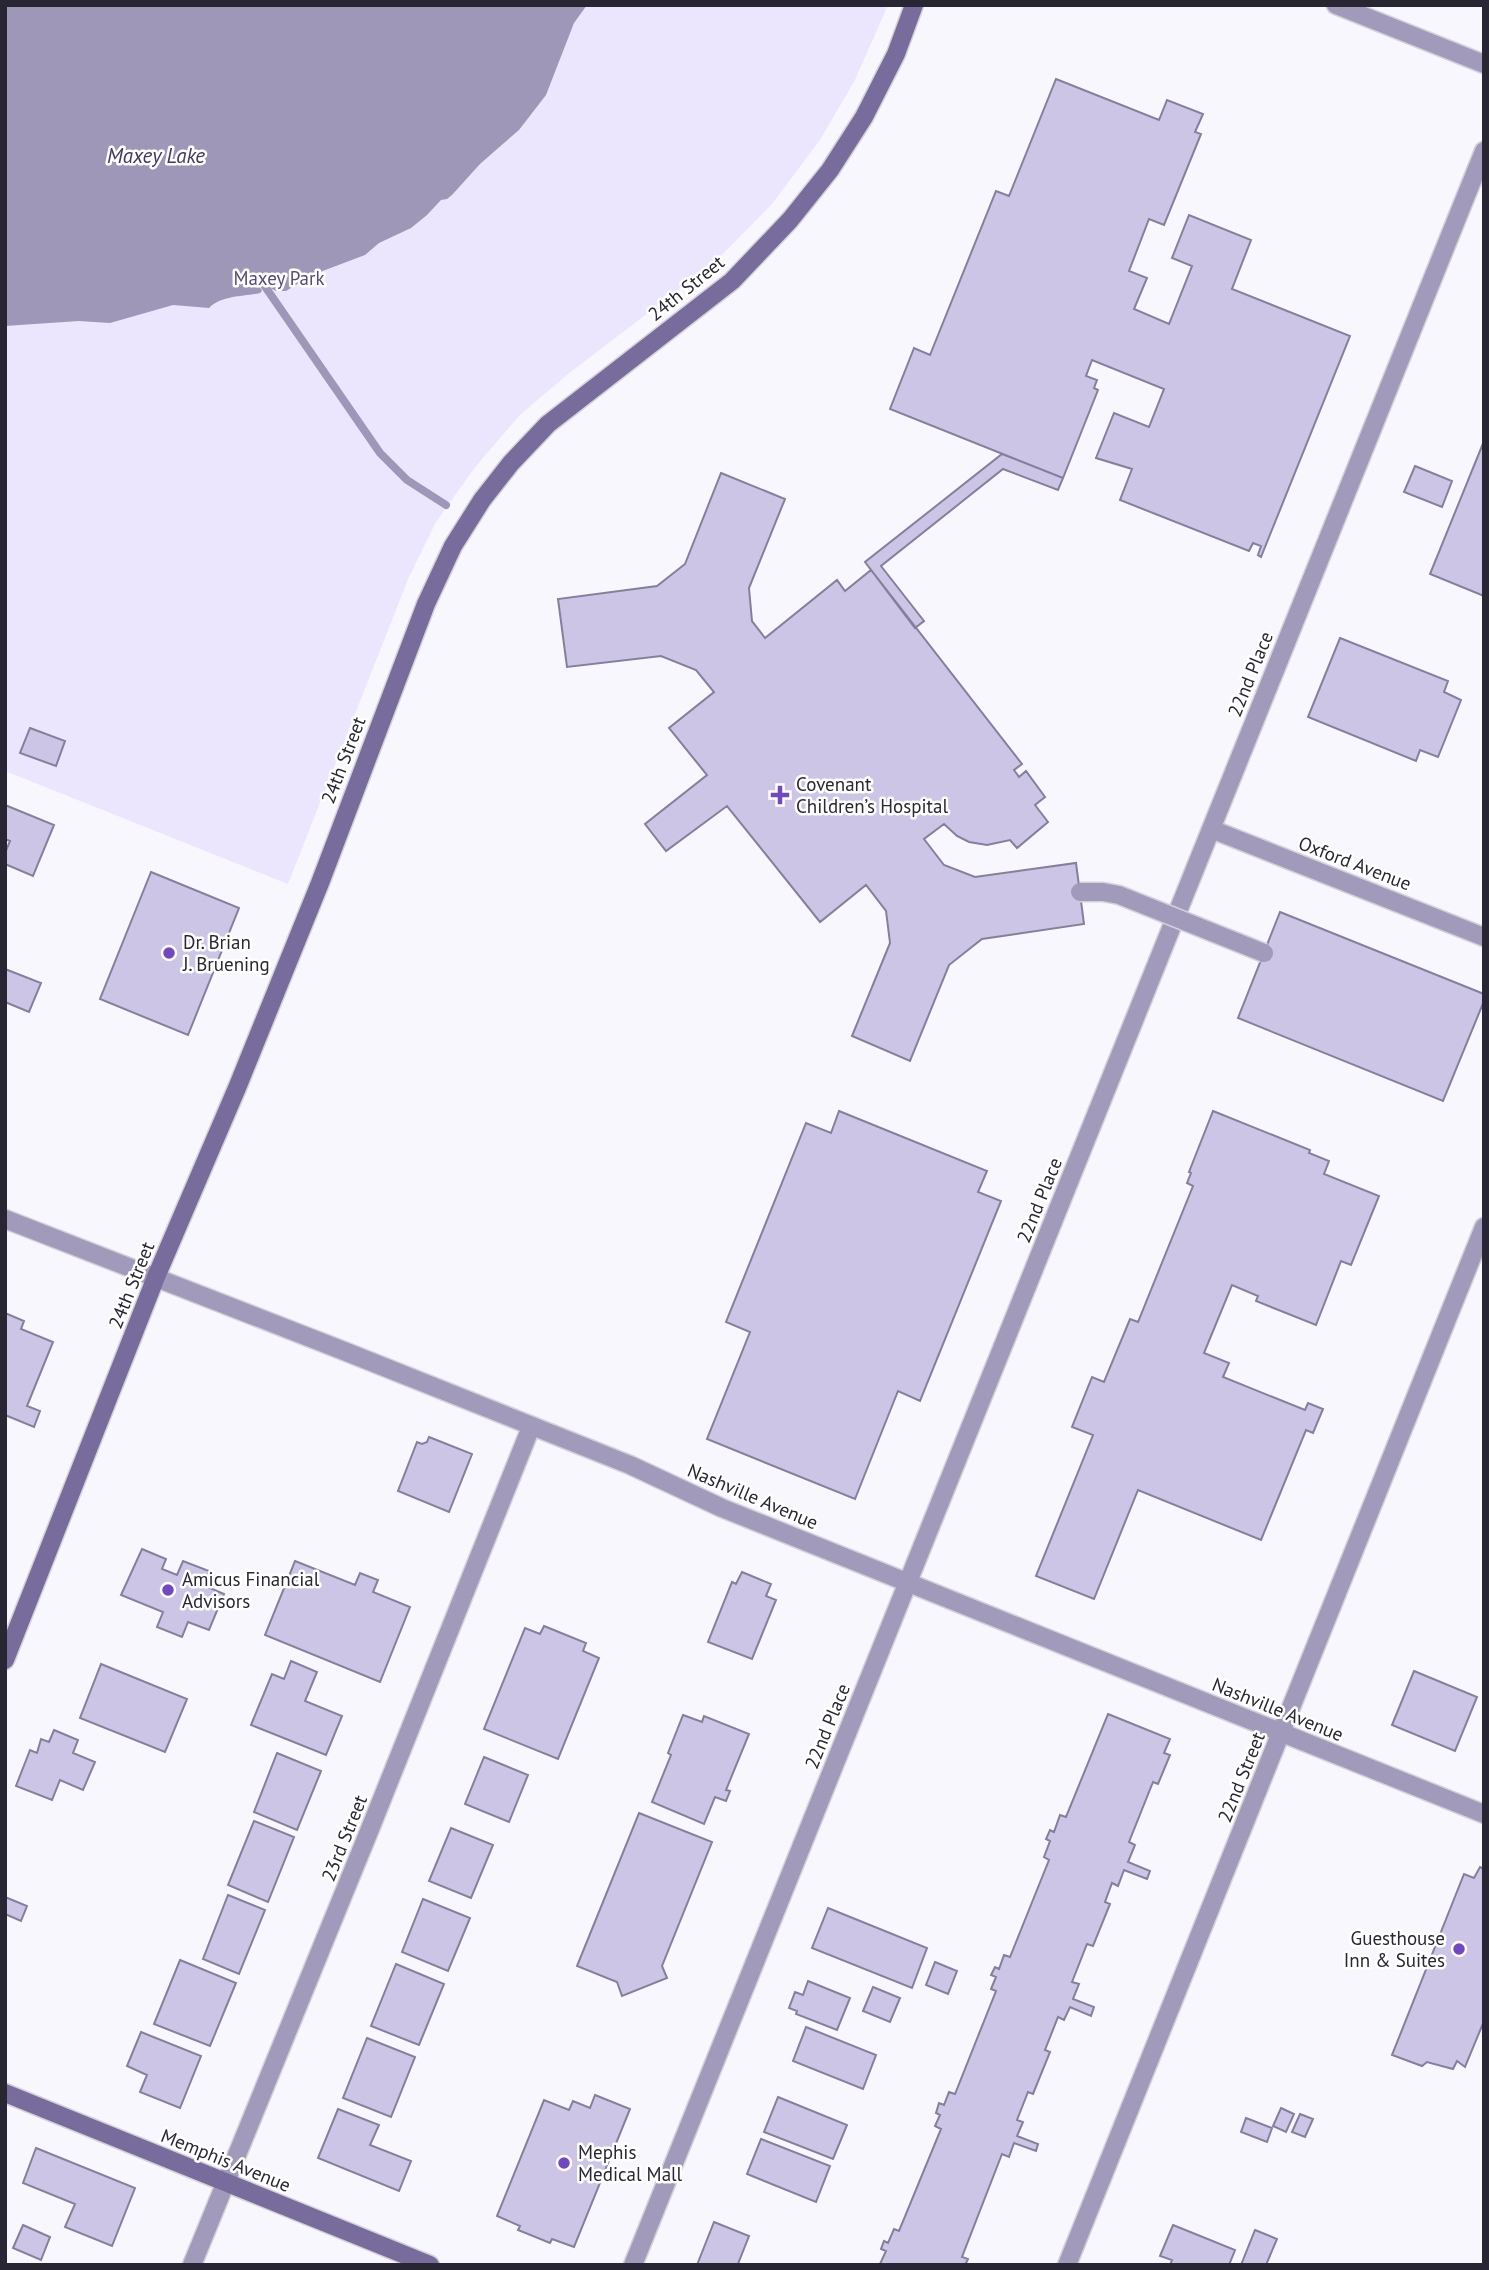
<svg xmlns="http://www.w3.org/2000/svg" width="1489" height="2270" font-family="'PT Sans',sans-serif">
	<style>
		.green { fill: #ebe6fe }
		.water { fill: #9e97b8 }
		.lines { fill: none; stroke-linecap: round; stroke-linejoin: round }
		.stream { stroke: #9e97b8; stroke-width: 8 }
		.building { fill: #ccc5e6; stroke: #857f9d; stroke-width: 2 }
		.street-casing { stroke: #d3d1d9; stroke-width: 21 }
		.secondary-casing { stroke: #d3d1d9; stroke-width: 21 }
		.street { stroke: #a19abb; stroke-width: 18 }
		.secondary { stroke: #786c9c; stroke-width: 18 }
		.street-bridge-casing { stroke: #d3d1d9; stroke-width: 21; stroke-linecap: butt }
		.street-bridge { stroke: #a19abb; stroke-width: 18 }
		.poi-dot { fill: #7148c0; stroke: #fff; stroke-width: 2.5 }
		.labels { text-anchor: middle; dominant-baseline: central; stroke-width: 5; stroke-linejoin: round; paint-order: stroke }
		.park-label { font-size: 19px; fill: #574a7a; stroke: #fff }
		.street-label { font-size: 19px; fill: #282632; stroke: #fff }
		.poi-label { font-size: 19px; fill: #282632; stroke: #fff; text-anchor: start }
		.water-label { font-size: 21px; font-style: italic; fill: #423663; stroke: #fff }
	</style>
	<rect width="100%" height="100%" fill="#f9f7fe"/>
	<path class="green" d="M5 5H888L855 80 820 140 772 204 716 261 568 374 520 415 476 466 436 522 409 577 288 884 5 771Z"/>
	<path class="water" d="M5 5H587L574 23 546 95 519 130 480 164 452 195 447 199 441 200 427 215 411 228 379 243 365 255 312 275 286 291H276L257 281 262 291 260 293C243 297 222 295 209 308L173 305 110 323 79 321 5 326Z"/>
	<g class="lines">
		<path class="stream" d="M264 285 380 453 407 480 446 505"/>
	</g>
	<path class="building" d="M1056 79 1159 120 1167 100 1203 114 1195 132 1201 134 1164 225 1149 219 1129 271 1147 278 1134 309 1169 324 1192 266 1172 258 1189 215 1251 240 1232 289 1350 336 1261 557 1258 555 1261 546 1253 543 1249 551 1120 500 1132 469 1096 458 1114 413 1149 427 1164 389 1092 360 1086 376 1097 380 1094 388 1098 390 1063 478 890 409 914 348 930 355 996 191 1009 196Z
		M1484 441V596L1430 574Z
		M1002 454 1063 478 1058 490 1003 469 881 566 924 621 915 628 865 562Z
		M1415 466 1452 481 1442 507 1404 492Z
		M721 473 785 499 749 588 752 621 765 638 837 580 845 591 871 570 1022 764 1014 770 1019 777 1026 771 1045 797 1035 805 1048 822 1017 848 1010 840 987 845 969 842 957 836 944 824 924 839 944 865 975 877 1076 863 1084 924 982 939 949 965 910 1061 852 1036 890 943 886 911 866 885 820 922 727 806 666 851 645 824 707 775 669 728 714 692 696 670 661 656 567 667 558 599 657 586 685 564Z
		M1340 638 1448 681 1444 692 1461 700 1438 757 1420 750 1416 761 1308 717Z
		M30 728 65 741 56 766 20 753Z
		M5 805 54 825 33 876 5 864V853L10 841 5 839Z
		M151 872 239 908 188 1035 100 999Z
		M1280 912 1484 994V1001L1443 1101 1238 1018Z
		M5 969 41 983 29 1012 5 1002Z
		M839 1111 987 1171 978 1192 1001 1201 920 1401 898 1391 855 1499 707 1439 750 1332 726 1322 806 1123 831 1133Z
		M1213 1111 1310 1150 1309 1153 1329 1161 1324 1174 1379 1196 1351 1265 1341 1261 1316 1325 1256 1301 1258 1296 1232 1285 1204 1353 1229 1363 1223 1377 1305 1410 1308 1403 1323 1409 1313 1433 1306 1430 1261 1540 1138 1490 1094 1599 1036 1576 1093 1435 1072 1427 1092 1377 1104 1382 1130 1319 1138 1322 1193 1186 1187 1183 1191 1173 1189 1172Z
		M5 1313 24 1321 21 1329 53 1342 27 1406 40 1411 34 1427 5 1415Z
		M429 1437 472 1454 449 1512 398 1491 417 1442 422 1444 427 1442Z
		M142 1549 166 1559 162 1569 177 1575 183 1561 209 1571 203 1585 224 1594 209 1630 188 1622 182 1637 157 1627 163 1612 121 1595Z
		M295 1561 355 1585 360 1573 378 1580 373 1592 410 1607 380 1682 265 1635Z
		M742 1572 771 1584 766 1596 776 1600 752 1659 708 1642 732 1582 736 1584Z
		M544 1626 586 1643 583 1651 599 1658 558 1759 484 1729 525 1628 540 1634Z
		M291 1661 317 1672 305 1701 342 1716 326 1755 251 1725 272 1674 284 1679Z
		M101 1664 187 1699 165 1752 80 1718Z
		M1414 1671 1477 1697 1455 1751 1392 1725Z
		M1108 1714 1170 1739 1164 1753 1170 1755 1158 1784 1153 1782 1129 1842 1135 1845 1128 1862 1150 1871 1147 1879 1124 1870 1118 1886 1112 1883 1105 1902 1110 1904 1093 1946 1087 1944 1072 1982 1079 1984 1073 1999 1094 2007 1091 2016 1070 2007 1064 2020 1058 2017 1045 2050 1050 2052 1033 2094 1028 2092 1017 2120 1023 2122 1017 2136 1038 2144 1036 2151 1014 2143 1009 2157 1002 2154 962 2257 968 2259 965 2265 880 2264 886 2251 881 2249 884 2241 888 2243 894 2229 899 2231 941 2129 935 2126 940 2115 936 2113 939 2103 944 2105 949 2092 955 2094 996 1991 991 1989 996 1977 991 1975 995 1967 999 1969 1004 1955 1010 1957 1049 1860 1044 1857 1050 1841 1046 1839 1050 1830 1054 1832 1060 1815 1066 1817Z
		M683 1715 702 1722 704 1716 749 1734 726 1790 730 1791 726 1801 715 1797 704 1824 652 1802 671 1755 668 1753Z
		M54 1730 78 1740 73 1753 95 1762 83 1790 60 1780 52 1800 16 1786 30 1750 37 1753 41 1739 49 1742Z
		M277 1753 321 1771 297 1830 254 1812Z
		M484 1757 528 1775 509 1822 465 1804Z
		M639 1813 712 1842 662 1966 667 1978 622 1996 617 1982 577 1966Z
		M254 1821 294 1837 268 1902 228 1885Z
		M451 1828 493 1845 471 1898 429 1881Z
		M1480 1867 1484 1869V2021L1465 2067 1457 2061 1453 2069 1427 2062 1422 2066 1392 2055 1464 1874 1474 1878Z
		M228 1895 265 1910 239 1974 203 1959Z
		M5 1897 27 1906 21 1921 5 1914Z
		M423 1899 470 1918 448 1971 402 1952Z
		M828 1908 927 1948 912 1988 812 1948Z
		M180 1960 236 1983 210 2046 154 2024Z
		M935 1962 957 1971 948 1994 926 1985Z
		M396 1964 444 1984 419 2045 371 2026Z
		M808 1981 850 1998 837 2030 796 2014 797 2011 789 2008 795 1992 803 1995Z
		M873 1987 900 1998 890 2022 863 2011Z
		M806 2027 876 2055 863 2089 793 2061Z
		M141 2032 201 2056 180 2108 140 2092 147 2075 127 2066Z
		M367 2038 415 2057 391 2117 343 2098Z
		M595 2095 630 2109 574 2247 552 2239 550 2243 518 2230 520 2226 497 2216 544 2100 569 2110 573 2101 590 2108Z
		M778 2097 847 2125 833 2159 764 2132Z
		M1281 2108 1294 2114 1286 2132 1273 2126Z
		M338 2109 379 2125 370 2145 411 2161 399 2191 318 2158Z
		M1300 2114 1313 2119 1305 2137 1292 2132Z
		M1246 2118 1272 2128 1267 2142 1241 2132Z
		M761 2139 830 2166 816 2202 747 2174Z
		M36 2148 135 2188 112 2246 65 2227 75 2204 23 2183Z
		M714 2222 749 2236 738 2264 741 2265H697Z
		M23 2225 50 2237 41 2260 13 2248Z
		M1173 2225 1235 2250 1229 2265H1170L1172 2260 1160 2256Z
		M1255 2230 1277 2239 1266 2265H1241Z"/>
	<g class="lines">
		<defs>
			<path id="street" d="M1336 5 1484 64
				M1211 829 1484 937
				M5 1219 344 1351 630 1465 722 1508 1484 1814
				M192 2265 370 1829 531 1427
				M633 2265 1484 151
				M1067 2265 1484 1227"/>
			<path id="secondary" d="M5 1660 156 1277 237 1088 320 883 426 604 453 546 482 500 511 463 548 424 732 281 790 220 830 170 864 117 896 54 914 5
				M5 2093 430 2265"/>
		</defs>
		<use href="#street" class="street-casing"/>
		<use href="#secondary" class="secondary-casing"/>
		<use href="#street" class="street"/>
		<use href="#secondary" class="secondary"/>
		<defs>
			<path id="street-bridge" d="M1080 892H1103L1119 895 1264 953"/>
		</defs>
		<use href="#street-bridge" class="street-bridge-casing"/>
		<use href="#street-bridge" class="street-bridge"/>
	</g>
	<g class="poi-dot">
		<path d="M776.5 784.5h7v7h7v7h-7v7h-7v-7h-7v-7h7z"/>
		<circle cx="169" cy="953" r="7"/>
		<circle cx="168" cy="1590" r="7"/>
		<circle cx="1459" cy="1949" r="7"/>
		<circle cx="564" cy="2163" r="7"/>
	</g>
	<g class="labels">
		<g class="park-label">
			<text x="279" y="278">Maxey Park</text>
		</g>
		<g class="street-label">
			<text transform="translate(686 288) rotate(-39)">24th Street</text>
			<text transform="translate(1250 674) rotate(-68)">22nd Place</text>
			<text transform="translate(343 760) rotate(-69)">24th Street</text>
			<text transform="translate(1355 863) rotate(21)">Oxford Avenue</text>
			<text transform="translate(1039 1200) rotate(-68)">22nd Place</text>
			<text transform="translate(131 1285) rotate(-68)">24th Street</text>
			<text transform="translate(753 1496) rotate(23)">Nashville Avenue</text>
			<text transform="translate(1278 1709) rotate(22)">Nashville Avenue</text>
			<text transform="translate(827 1726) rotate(-68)">22nd Place</text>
			<text transform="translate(1241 1777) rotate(-68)">22nd Street</text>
			<text transform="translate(344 1838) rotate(-68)">23rd Street</text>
			<text transform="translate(226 2160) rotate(22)">Memphis Avenue</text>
		</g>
		<g class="poi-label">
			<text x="796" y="784">Covenant<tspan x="796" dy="22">Children’s Hospital</tspan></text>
			<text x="183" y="942">Dr. Brian<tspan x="183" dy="22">J. Bruening</tspan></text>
			<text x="182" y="1579">Amicus Financial<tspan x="182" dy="22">Advisors</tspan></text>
			<text x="1445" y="1938" text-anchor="end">Guesthouse<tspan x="1445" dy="22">Inn &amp; Suites</tspan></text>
			<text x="578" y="2152">Mephis<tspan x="578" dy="22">Medical Mall</tspan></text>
		</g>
		<g class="water-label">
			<text x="156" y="155">Maxey Lake</text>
		</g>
	</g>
	<rect width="1489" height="2270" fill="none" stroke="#282632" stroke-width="14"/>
</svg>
